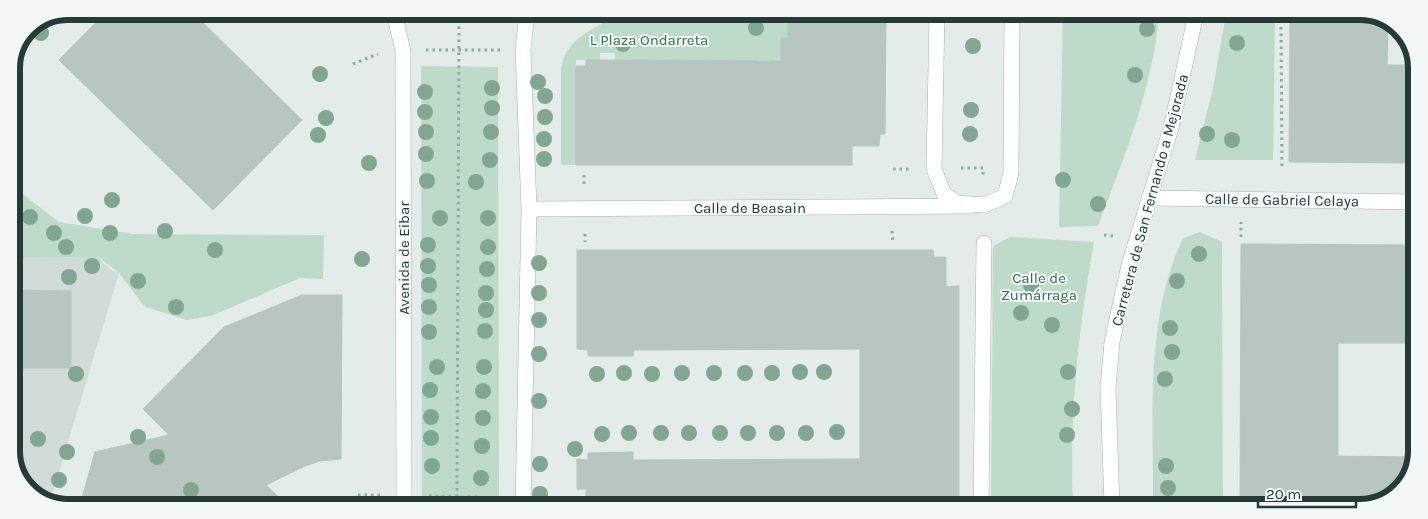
<svg xmlns="http://www.w3.org/2000/svg" width="1428" height="519" font-family="Karla,sans-serif">
	<style>
		.built { fill: #d1dbd7 }
		.green { fill: #bddbc8 }
		.building { fill: #b8c6c2; stroke: #b6c5c0 }
		.lines { fill: none; stroke-linecap: round; stroke-linejoin: round }
		.street-casing { stroke: #a6b3af; stroke-width: 16 }
		.secondary-casing { stroke: #a2b6b1; stroke-width: 16 }
		.path { stroke: #86ada4; stroke-width: 3; stroke-dasharray: 2.5 4; stroke-linecap: butt }
		.street { stroke: #fff; stroke-width: 15 }
		.secondary { stroke: #fff; stroke-width: 15 }
		.tree { fill: #81a793 }
		.labels { text-anchor: middle; dominant-baseline: central; stroke-width: 4; stroke-linejoin: round; paint-order: stroke }
		.park-label { font-size: 15px; fill: #316f4e; stroke: #f3f8f6 }
		.street-label { font-size: 15px; fill: #243b37; stroke: #f3f8f6 }
		.rim { fill: none; stroke: #243b37; stroke-width: 6 }
	</style>
	<rect width="100%" height="100%" fill="#e3ece8"/>
	<path class="built" d="M98 257 111 270 119 273 49 505 23 486 11 455V258Z"/>
	<path class="green" d="M622 13H788V38H781V53H798L772 67 771 60H757L756 67H709V60H678V67H631L630 60H615V53H600V60H576V165H561V68C566 37 597 27 622 13Z
		M1063 14H1159C1153 88 1124 157 1098 226L1059 227Z
		M1226 14H1275L1273 160H1195L1213 88Z
		M421 66 498 67 499 506H422Z
		M11 185 59 222 133 234 324 235 323 279 300 278 211 316 187 320 145 307 119 273 98 257 11 258Z
		M1200 232 1222 242 1223 507H1153C1154 418 1144 321 1183 238Z
		M1010 237 1094 242C1078 330 1069 417 1073 507H991L993 248 995 245Z"/>
	<path class="building" d="M107 11 192 12 302 120 213 210 59 60Z
		M788 13H886L885 134H880L879 146H852V165H576V66H586V60L781 61V38H788Z
		M1290 14H1379L1388 21 1387 65H1417L1416 163 1289 162Z
		M1241 244 1415 245V343H1338V456L1414 457V470L1392 498 1360 508 1240 507Z
		M577 250H933L934 257H946V287L959 286V507L594 506 596 499H586V489H577V459L588 460V453L633 452V460L860 459V349L634 350 633 356H588V350L577 349Z
		M11 290 71 291V368H11Z
		M302 295H342L341 459 320 461 305 466 266 485 287 505H146L141 500 124 505H80L95 452 169 435 143 409 224 327Z"/>
	<g class="lines">
		<defs>
			<path id="street" d="M394 12 403 51 404 505
				M937 13 934 169 944 194 957 203 984 205 1005 196 1011 173 1012 13
				M1149 198 1416 202
				M529 209 970 206
				M523 506 529 209 523 50 527 12
				M981 507 984 243"/>
			<path id="secondary" d="M1112 507 1108 388 1112 342 1129 265 1171 128 1196 14"/>
		</defs>
		<use href="#street" class="street-casing"/>
		<use href="#secondary" class="secondary-casing"/>
		<path class="path" d="M1281 14 1282 169
			M426 50H500
			M353 64 378 54
			M961 168H983V177
			M893 169H909
			M584 175V185
			M892 231 893 243
			M585 234V242
			M1104 235 1113 236
			M1241 237V222
			M358 495H380
			M429 496 500 498
			M457 497 459 12"/>
		<use href="#street" class="street"/>
		<use href="#secondary" class="secondary"/>
	</g>
	<g class="tree">
		<circle cx="756" cy="28" r="8"/>
		<circle cx="1147" cy="29" r="8"/>
		<circle cx="41" cy="33" r="8"/>
		<circle cx="1237" cy="43" r="8"/>
		<circle cx="623" cy="44" r="8"/>
		<circle cx="973" cy="46" r="8"/>
		<circle cx="320" cy="74" r="8"/>
		<circle cx="1135" cy="75" r="8"/>
		<circle cx="538" cy="82" r="8"/>
		<circle cx="492" cy="88" r="8"/>
		<circle cx="425" cy="92" r="8"/>
		<circle cx="545" cy="96" r="8"/>
		<circle cx="492" cy="108" r="8"/>
		<circle cx="971" cy="110" r="8"/>
		<circle cx="425" cy="112" r="8"/>
		<circle cx="545" cy="117" r="8"/>
		<circle cx="326" cy="118" r="8"/>
		<circle cx="426" cy="132" r="8"/>
		<circle cx="491" cy="132" r="8"/>
		<circle cx="970" cy="134" r="8"/>
		<circle cx="1207" cy="134" r="8"/>
		<circle cx="318" cy="135" r="8"/>
		<circle cx="544" cy="139" r="8"/>
		<circle cx="1232" cy="140" r="8"/>
		<circle cx="426" cy="154" r="8"/>
		<circle cx="544" cy="159" r="8"/>
		<circle cx="490" cy="160" r="8"/>
		<circle cx="369" cy="163" r="8"/>
		<circle cx="1063" cy="180" r="8"/>
		<circle cx="427" cy="181" r="8"/>
		<circle cx="476" cy="182" r="8"/>
		<circle cx="112" cy="200" r="8"/>
		<circle cx="1098" cy="204" r="8"/>
		<circle cx="85" cy="216" r="8"/>
		<circle cx="30" cy="217" r="8"/>
		<circle cx="440" cy="218" r="8"/>
		<circle cx="488" cy="218" r="8"/>
		<circle cx="165" cy="231" r="8"/>
		<circle cx="54" cy="233" r="8"/>
		<circle cx="110" cy="233" r="8"/>
		<circle cx="428" cy="245" r="8"/>
		<circle cx="66" cy="247" r="8"/>
		<circle cx="488" cy="247" r="8"/>
		<circle cx="215" cy="250" r="8"/>
		<circle cx="1199" cy="254" r="8"/>
		<circle cx="362" cy="259" r="8"/>
		<circle cx="539" cy="263" r="8"/>
		<circle cx="92" cy="266" r="8"/>
		<circle cx="428" cy="266" r="8"/>
		<circle cx="487" cy="269" r="8"/>
		<circle cx="69" cy="277" r="8"/>
		<circle cx="138" cy="281" r="8"/>
		<circle cx="1177" cy="281" r="8"/>
		<circle cx="429" cy="285" r="8"/>
		<circle cx="1031" cy="285" r="8"/>
		<circle cx="486" cy="293" r="8"/>
		<circle cx="539" cy="293" r="8"/>
		<circle cx="176" cy="307" r="8"/>
		<circle cx="429" cy="307" r="8"/>
		<circle cx="486" cy="310" r="8"/>
		<circle cx="1021" cy="313" r="8"/>
		<circle cx="539" cy="320" r="8"/>
		<circle cx="1052" cy="325" r="8"/>
		<circle cx="1170" cy="328" r="8"/>
		<circle cx="485" cy="331" r="8"/>
		<circle cx="429" cy="332" r="8"/>
		<circle cx="1172" cy="352" r="8"/>
		<circle cx="539" cy="354" r="8"/>
		<circle cx="437" cy="367" r="8"/>
		<circle cx="484" cy="367" r="8"/>
		<circle cx="800" cy="372" r="8"/>
		<circle cx="824" cy="372" r="8"/>
		<circle cx="1068" cy="372" r="8"/>
		<circle cx="624" cy="373" r="8"/>
		<circle cx="682" cy="373" r="8"/>
		<circle cx="714" cy="373" r="8"/>
		<circle cx="745" cy="373" r="8"/>
		<circle cx="772" cy="373" r="8"/>
		<circle cx="76" cy="374" r="8"/>
		<circle cx="597" cy="374" r="8"/>
		<circle cx="652" cy="374" r="8"/>
		<circle cx="1165" cy="379" r="8"/>
		<circle cx="430" cy="390" r="8"/>
		<circle cx="483" cy="391" r="8"/>
		<circle cx="539" cy="401" r="8"/>
		<circle cx="1072" cy="409" r="8"/>
		<circle cx="431" cy="417" r="8"/>
		<circle cx="483" cy="418" r="8"/>
		<circle cx="837" cy="432" r="8"/>
		<circle cx="629" cy="433" r="8"/>
		<circle cx="661" cy="433" r="8"/>
		<circle cx="689" cy="433" r="8"/>
		<circle cx="720" cy="433" r="8"/>
		<circle cx="748" cy="433" r="8"/>
		<circle cx="777" cy="433" r="8"/>
		<circle cx="806" cy="433" r="8"/>
		<circle cx="602" cy="434" r="8"/>
		<circle cx="1067" cy="435" r="8"/>
		<circle cx="138" cy="437" r="8"/>
		<circle cx="431" cy="438" r="8"/>
		<circle cx="38" cy="439" r="8"/>
		<circle cx="482" cy="446" r="8"/>
		<circle cx="575" cy="449" r="8"/>
		<circle cx="67" cy="452" r="8"/>
		<circle cx="157" cy="457" r="8"/>
		<circle cx="540" cy="464" r="8"/>
		<circle cx="432" cy="466" r="8"/>
		<circle cx="1166" cy="466" r="8"/>
		<circle cx="481" cy="478" r="8"/>
		<circle cx="59" cy="480" r="8"/>
		<circle cx="1168" cy="488" r="8"/>
		<circle cx="191" cy="490" r="8"/>
		<circle cx="540" cy="494" r="8"/>
	</g>
	<g class="labels">
		<g class="park-label">
			<text x="649" y="40">L Plaza Ondarreta</text>
			<text x="1039" y="278">Calle de<tspan x="1039" dy="17">Zumárraga</tspan></text>
		</g>
		<g class="street-label">
			<text transform="translate(1150 200) rotate(-75)">Carretera de San Fernando a Mejorada</text>
			<text transform="translate(1282 200) rotate(1)">Calle de Gabriel Celaya</text>
			<text x="750" y="208">Calle de Beasain</text>
			<text transform="translate(404 258) rotate(-90)">Avenida de Eibar</text>
		</g>
	</g>
	<path d="M0 0H1428V519H0ZM68 20H1360A48 48 0 0 1 1408 68V451A48 48 0 0 1 1360 499H68A48 48 0 0 1 20 451V68A48 48 0 0 1 68 20Z" fill="#f3f8f6" fill-rule="evenodd"/>
	<path class="rim" d="M68 20H1360A48 48 0 0 1 1408 68V451A48 48 0 0 1 1360 499H68A48 48 0 0 1 20 451V68A48 48 0 0 1 68 20Z"/>
	<path d="M1258 499v8h98v-8" fill="none" stroke="#243b37" stroke-width="2.5"/>
	<text x="1266" y="499" font-size="15" fill="#243b37" stroke="#f3f8f6" stroke-width="4" paint-order="stroke">20 m</text>
</svg>
